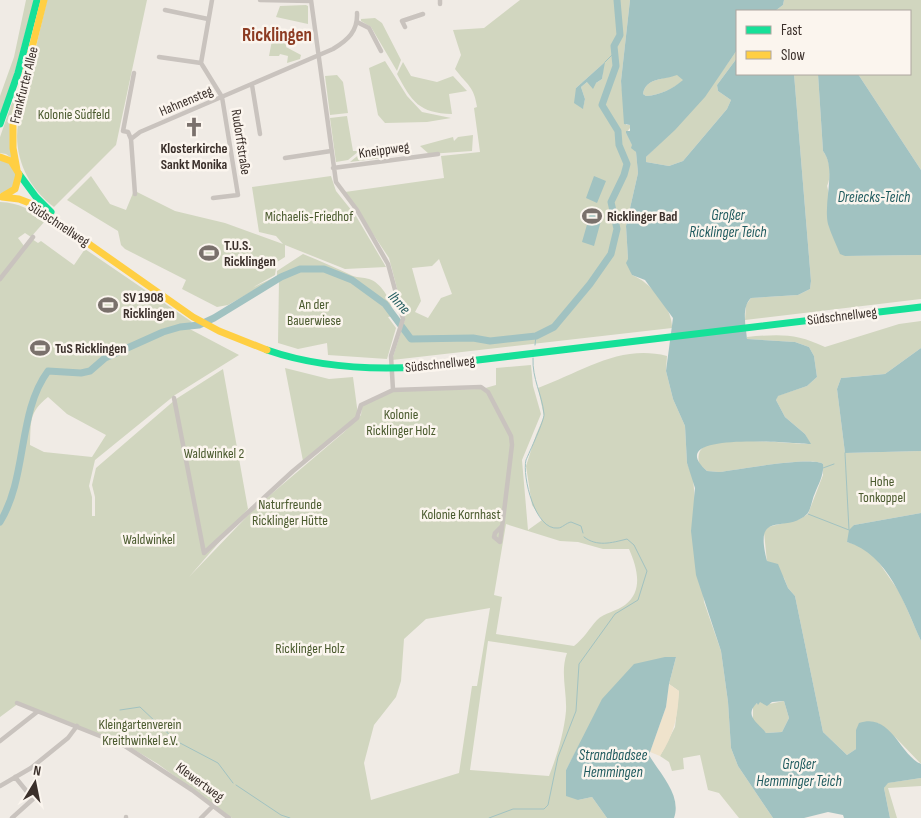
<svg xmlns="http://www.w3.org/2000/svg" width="921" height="818" font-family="'Sofia Sans Condensed',sans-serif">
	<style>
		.green { fill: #d1d6bf; fill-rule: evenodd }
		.sand { fill: #efe3cc }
		.water { fill: #a1c2c1; fill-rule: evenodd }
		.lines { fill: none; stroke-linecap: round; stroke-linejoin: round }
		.stream { stroke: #a1c2c1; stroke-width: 1 }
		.river { stroke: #a1c2c1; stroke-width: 7 }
		.street { stroke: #c9c3be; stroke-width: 4.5 }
		.fast { stroke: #16e098; stroke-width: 7 }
		.slow { stroke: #ffcf43; stroke-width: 7 }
		.labels { text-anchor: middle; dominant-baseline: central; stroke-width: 5; stroke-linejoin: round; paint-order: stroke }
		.street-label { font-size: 14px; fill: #3b302b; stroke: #fbf5ee }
		.park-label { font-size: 14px; fill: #4a5a2e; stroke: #fbf5ee }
		.poi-label { font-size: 14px; font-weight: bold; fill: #3b302b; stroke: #fbf5ee; text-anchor: start }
		.water-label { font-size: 15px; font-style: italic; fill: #1f5a5e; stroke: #fbf5ee }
		.district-label { font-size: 19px; font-weight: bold; fill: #8c3b22; stroke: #fbf5ee }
	</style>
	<rect width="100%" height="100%" fill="#f0ebe5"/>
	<path class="green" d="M26 0H34L14 75 0 115V96L14 57Z
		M47 0H147L116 145 54 207C28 188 13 156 18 124Z
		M520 0H630L621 81 626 125H630V128L626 133 636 152 638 173 626 226 628 259 632 275C650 282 673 308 672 328L392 360 405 319 389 258 345 192 444 178 441 156 480 152 474 108 477 107C474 86 467 85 455 69L461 55 453 30 484 28ZM604 63 602 79 596 83 587 82 581 87 585 99 583 108 576 88ZM439 259 452 294 441 298 428 318 415 312 421 301 412 268 432 266Z
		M784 0H921V170L858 74H910V11H775L783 5Z
		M306 5 308 6V24L276 17 280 6Z
		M375 18 382 23 401 60 397 71 371 27 361 21V19Z
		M274 30 290 31 286 47 301 55 300 59 287 63 288 56 280 54 279 56H269Z
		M737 50V58L717 85 718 91 731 100 727 109 683 161 669 166 646 162V157C683 122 709 91 737 50Z
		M385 61 407 96 422 112 451 118 427 122 385 123 378 115 369 68Z
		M403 62 411 76 437 82 453 76 467 91 449 94 452 114C419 113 412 102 397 74Z
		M677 74 684 80C672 89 661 95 646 96L643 94C646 77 665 80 677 74Z
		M794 74H818L823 151C830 160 832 175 827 186L845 256 921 255V299L745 320 746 305 751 298 798 295 810 289 811 281Z
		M337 75 343 82 348 113 330 115 325 76Z
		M15 94H17L13 159 6 154 0 153V137Z
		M347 116 353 151H359L348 160 336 162 330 118Z
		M473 135 472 151 429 154 420 146 453 137 454 141 458 137Z
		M368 147 371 153 389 149 390 157 350 162Z
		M0 160 9 163 16 172 13 188 0 194Z
		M91 176 110 204 126 210 133 193 137 192 175 211 225 223 283 244 276 236 259 232 252 187 331 176 336 191 356 216 386 267 345 269 285 245V257L277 262 275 275 252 288 277 276V271L303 254C320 261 337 268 353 276 358 278 363 277 369 279 380 282 392 300 392 311 384 301 376 296 365 289 307 249 283 275 228 305L217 307 182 289 186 280 125 249 121 245 118 231 67 200Z
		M0 202C19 203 31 209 45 221L31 237 25 233 18 238 24 246 32 239 38 243 41 241 74 265 85 249 192 322 184 326 239 355 175 395 95 460 89 486 92 497V516H95V497L92 485 96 468 176 399 223 369 248 509 189 577 256 507 343 433 361 415 362 406 394 391 482 389 496 385V368L531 365 533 386 541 414 522 460 528 530 542 520 532 505 526 466 536 435 544 416 538 388C582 372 619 344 667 356L666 371 673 399 685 426 687 463 693 478 704 602 721 651 728 702 731 748 738 766 773 818H739L719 793 708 790 700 755 683 758 684 769 672 771 669 762 660 756 675 727 679 691 669 684 676 657 580 744 566 770 578 800 592 797 607 818H232L158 764 128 746 19 703 0 717ZM48 397 67 414 106 435 92 457 44 452 30 445C31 421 29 412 48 397ZM506 524 560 541 578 542 603 549H629C637 567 644 591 625 605 617 611 604 613 597 620 589 629 584 638 574 646L496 634 502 597 494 595ZM490 608 477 686H472L459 773 371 800 364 763 374 725 396 697 401 681 404 639 426 619ZM488 641 567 653C560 672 567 691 566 711 564 733 557 756 549 776L470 770Z
		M300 270C308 270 317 269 324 270 348 275 379 296 393 316L388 317 396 328 387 359 328 355 327 343 298 349 278 343 279 279Z
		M921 321V348L885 374 841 378 837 389 845 453 921 451V513L854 525 847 542 860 546 873 554 900 593 921 641V764L896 738 878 723 856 730V749L847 755 823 732 795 596 788 588 784 578 767 562 764 532 768 527 800 519 808 514 823 475V464C812 456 736 470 719 472L707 471 699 464C698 457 698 451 704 447 721 435 787 444 810 444L805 434 785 417 776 400 777 396 807 386 817 377 814 356 809 347 795 342 747 339V337C779 334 796 333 825 347L899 324Z
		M285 368 329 379 353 377 358 415 303 461Z
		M760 701 769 704 784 701 789 718 782 732 766 733 753 721V706Z
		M921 778V786L888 788 897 818H890L884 788 887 783Z"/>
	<path class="sand" d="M669 684 679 691C678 716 674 735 660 756L650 752 666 707Z"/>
	<path class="water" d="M630 0H784L783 5 775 11H737V50L705 97 675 130 646 157V162L669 166 683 161 727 109 731 100 718 91 717 85 737 58V74H794L811 281 810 289 798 295 751 298C741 307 746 327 747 339L795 342 809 347 814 356 817 377 807 386 778 396 776 400 785 417 805 434 811 444C797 444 659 429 707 471L719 472C736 470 812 456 823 464 824 475 819 483 815 493 812 499 811 510 807 514 786 535 753 507 767 561L778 564 788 588 795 596 823 732 847 755 856 749V730L859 723C891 712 899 754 921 764V778L888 783 884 788 890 818H844L843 815 828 812 804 818H773L738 766 731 748 728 702 721 651 696 575 691 531 695 488 687 463 685 426 673 399 666 371 673 318 645 280 632 275 626 263 628 259 626 226 638 173 636 152 631 148 632 145 626 133V131H630V125L624 124 621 81ZM677 75 683 80C672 89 661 95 646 96L643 94C646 77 665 80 677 75ZM784 701 789 718 782 732 766 733C759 723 743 716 757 703L758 705 760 702 767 706 772 702Z
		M605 62 602 79 596 83 593 89 587 82 581 87 585 99 583 109 574 103 576 88Z
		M818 74H858L921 170V255L845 256 840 254C836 244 831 234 828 224 823 201 837 169 823 151Z
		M594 176 606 181 597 203 586 198Z
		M590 214 602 217 594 246 582 242Z
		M921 348V451L845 453 837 389 841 378 885 374Z
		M921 513V641C905 605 888 554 847 542L849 530 854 525Z
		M665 657H676L669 684 666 707 649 755C660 774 682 795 674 818H607L592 797 578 800 566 796V770L602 699 634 664Z"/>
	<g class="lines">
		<path class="stream" d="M605 62 614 53
			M535 345 536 336
			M533 358C532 379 542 394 544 414 545 419 529 453 526 460 522 476 535 531 558 528 562 528 566 523 571 522L581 526 583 533
			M823 468 834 464
			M808 514 849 530 845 453
			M120 710 140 707 173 738
			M180 743 218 763 233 783
			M236 785 281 815 290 818
			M489 818 513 809H544L548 805 558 757 576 711 579 664 615 614 638 600 647 571 634 545 627 539C611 543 597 547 584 537"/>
		<path class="river" d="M0 522C28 476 17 413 48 371L81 373 90 371 105 358 163 332 180 327 199 325 214 318 281 277 300 269H324L352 280 385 304 411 339 473 338 490 341 536 336 554 327 590 284 611 254 617 229 611 202 624 175 627 164 619 145 618 131 602 105 616 66 614 46 620 35 617 0"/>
		<path class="street" d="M212 0 201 63 222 97 238 195 213 198
			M260 0 311 1
			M311 0 336 182 357 210 388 264 403 319 391 356 393 390
			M440 0V4
			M165 10 208 19
			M357 22 369 28 381 51
			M405 27 402 21 423 14
			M159 57 201 63
			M134 73 123 131 128 132 131 139 135 194
			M252 85 260 134
			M131 139 140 132 333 49C348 40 358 31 357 13
			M285 158 331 151
			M333 168 438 154
			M0 279 33 237
			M174 398 204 553 293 471 357 418 361 405 393 390 481 387 488 392 511 436 512 445 503 520 500 542 494 537 495 533 502 526
			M17 703 125 746 192 790 229 818
			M0 741 37 712
			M0 786 31 768 68 738 77 726
			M126 817V818
			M12 818 33 799 15 777
			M201 818 214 805"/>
		<path class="fast" d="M0 124 18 73 37 0
			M19 174 36 197 51 212
			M267 350C316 367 368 370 419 367L921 307"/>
		<path class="slow" d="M0 157 11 161 19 174 15 189 3 196
			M17 170 13 148V124L44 0
			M2 197 19 199 32 204 193 317 219 331 267 350"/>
	</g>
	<defs>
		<symbol id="church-bare" viewBox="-9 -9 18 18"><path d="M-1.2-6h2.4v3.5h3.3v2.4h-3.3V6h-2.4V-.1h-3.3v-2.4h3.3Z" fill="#7a716c" stroke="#fbf5ee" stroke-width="2.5" paint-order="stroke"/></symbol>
		<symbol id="stadium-bare" viewBox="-9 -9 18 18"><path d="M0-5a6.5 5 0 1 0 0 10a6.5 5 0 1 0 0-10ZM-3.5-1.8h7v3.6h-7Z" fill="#7a716c" stroke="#fbf5ee" stroke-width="2.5" paint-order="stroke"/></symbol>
	</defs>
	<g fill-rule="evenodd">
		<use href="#church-bare" x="180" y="113" width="28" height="28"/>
		<use href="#stadium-bare" x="578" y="202" width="28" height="28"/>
		<use href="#stadium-bare" x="195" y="239" width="28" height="28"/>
		<use href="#stadium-bare" x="94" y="291" width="28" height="28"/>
		<use href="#stadium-bare" x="26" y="334" width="28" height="28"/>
	</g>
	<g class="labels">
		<g class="street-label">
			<text transform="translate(24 85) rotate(-76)">Frankfurter Allee</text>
			<text transform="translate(186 101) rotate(-23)">Hahnensteg</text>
			<text transform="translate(241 142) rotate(81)">Rudorffstraße</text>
			<text transform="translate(384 150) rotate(-8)">Kneippweg</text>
			<text transform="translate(59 224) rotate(33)">Südschnellweg</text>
			<text transform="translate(842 316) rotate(-7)">Südschnellweg</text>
			<text transform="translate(440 364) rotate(-6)">Südschnellweg</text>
			<text transform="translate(200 782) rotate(36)">Klewertweg</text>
		</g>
		<g class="park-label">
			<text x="74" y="114">Kolonie Südfeld</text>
			<text x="309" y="216">Michaelis-Friedhof</text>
			<text x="314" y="304">An der<tspan x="314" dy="16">Bauerwiese</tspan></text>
			<text x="401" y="414">Kolonie<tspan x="401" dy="16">Ricklinger Holz</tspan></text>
			<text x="214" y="453">Waldwinkel 2</text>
			<text x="882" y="481">Hohe<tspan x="882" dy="16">Tonkoppel</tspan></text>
			<text x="290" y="504">Naturfreunde<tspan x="290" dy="16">Ricklinger Hütte</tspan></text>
			<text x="461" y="514">Kolonie Kornhast</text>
			<text x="149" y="539">Waldwinkel</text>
			<text x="310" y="648">Ricklinger Holz</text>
			<text x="140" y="724">Kleingartenverein<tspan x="140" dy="16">Kreithwinkel e.V.</tspan></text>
		</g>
		<g class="poi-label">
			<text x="194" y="148" text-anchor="middle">Klosterkirche<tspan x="194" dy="16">Sankt Monika</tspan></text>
			<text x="607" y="216">Ricklinger Bad</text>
			<text x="224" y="245">T.U.S.<tspan x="224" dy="16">Ricklingen</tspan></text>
			<text x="123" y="297">SV 1908<tspan x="123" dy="16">Ricklingen</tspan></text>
			<text x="55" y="348">TuS Ricklingen</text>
		</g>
		<g class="water-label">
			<text x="874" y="197">Dreiecks-Teich</text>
			<text x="728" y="215">Großer<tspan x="728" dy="17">Ricklinger Teich</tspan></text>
			<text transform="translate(399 303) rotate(48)">Ihme</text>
			<text x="613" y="755">Strandbadsee<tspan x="613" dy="17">Hemmingen</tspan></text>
			<text x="799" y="764">Großer<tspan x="799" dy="17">Hemminger Teich</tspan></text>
		</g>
		<g class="district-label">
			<text x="277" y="35">Ricklingen</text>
		</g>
	</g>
	<rect x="736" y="10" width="175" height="65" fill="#fbf5ee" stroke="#aea6a0"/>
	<rect x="746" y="26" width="25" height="8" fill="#16e098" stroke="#aea6a0"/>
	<text x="781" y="35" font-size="15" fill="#3b302b">Fast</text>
	<rect x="746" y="51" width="25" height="8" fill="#ffcf43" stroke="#aea6a0"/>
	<text x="781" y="60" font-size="15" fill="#3b302b">Slow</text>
	<g transform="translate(35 783) rotate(10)" stroke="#fbf5ee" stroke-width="4" paint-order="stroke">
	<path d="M0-4L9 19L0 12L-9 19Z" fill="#3b302b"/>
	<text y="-8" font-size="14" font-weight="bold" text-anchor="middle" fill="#3b302b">N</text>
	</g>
</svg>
